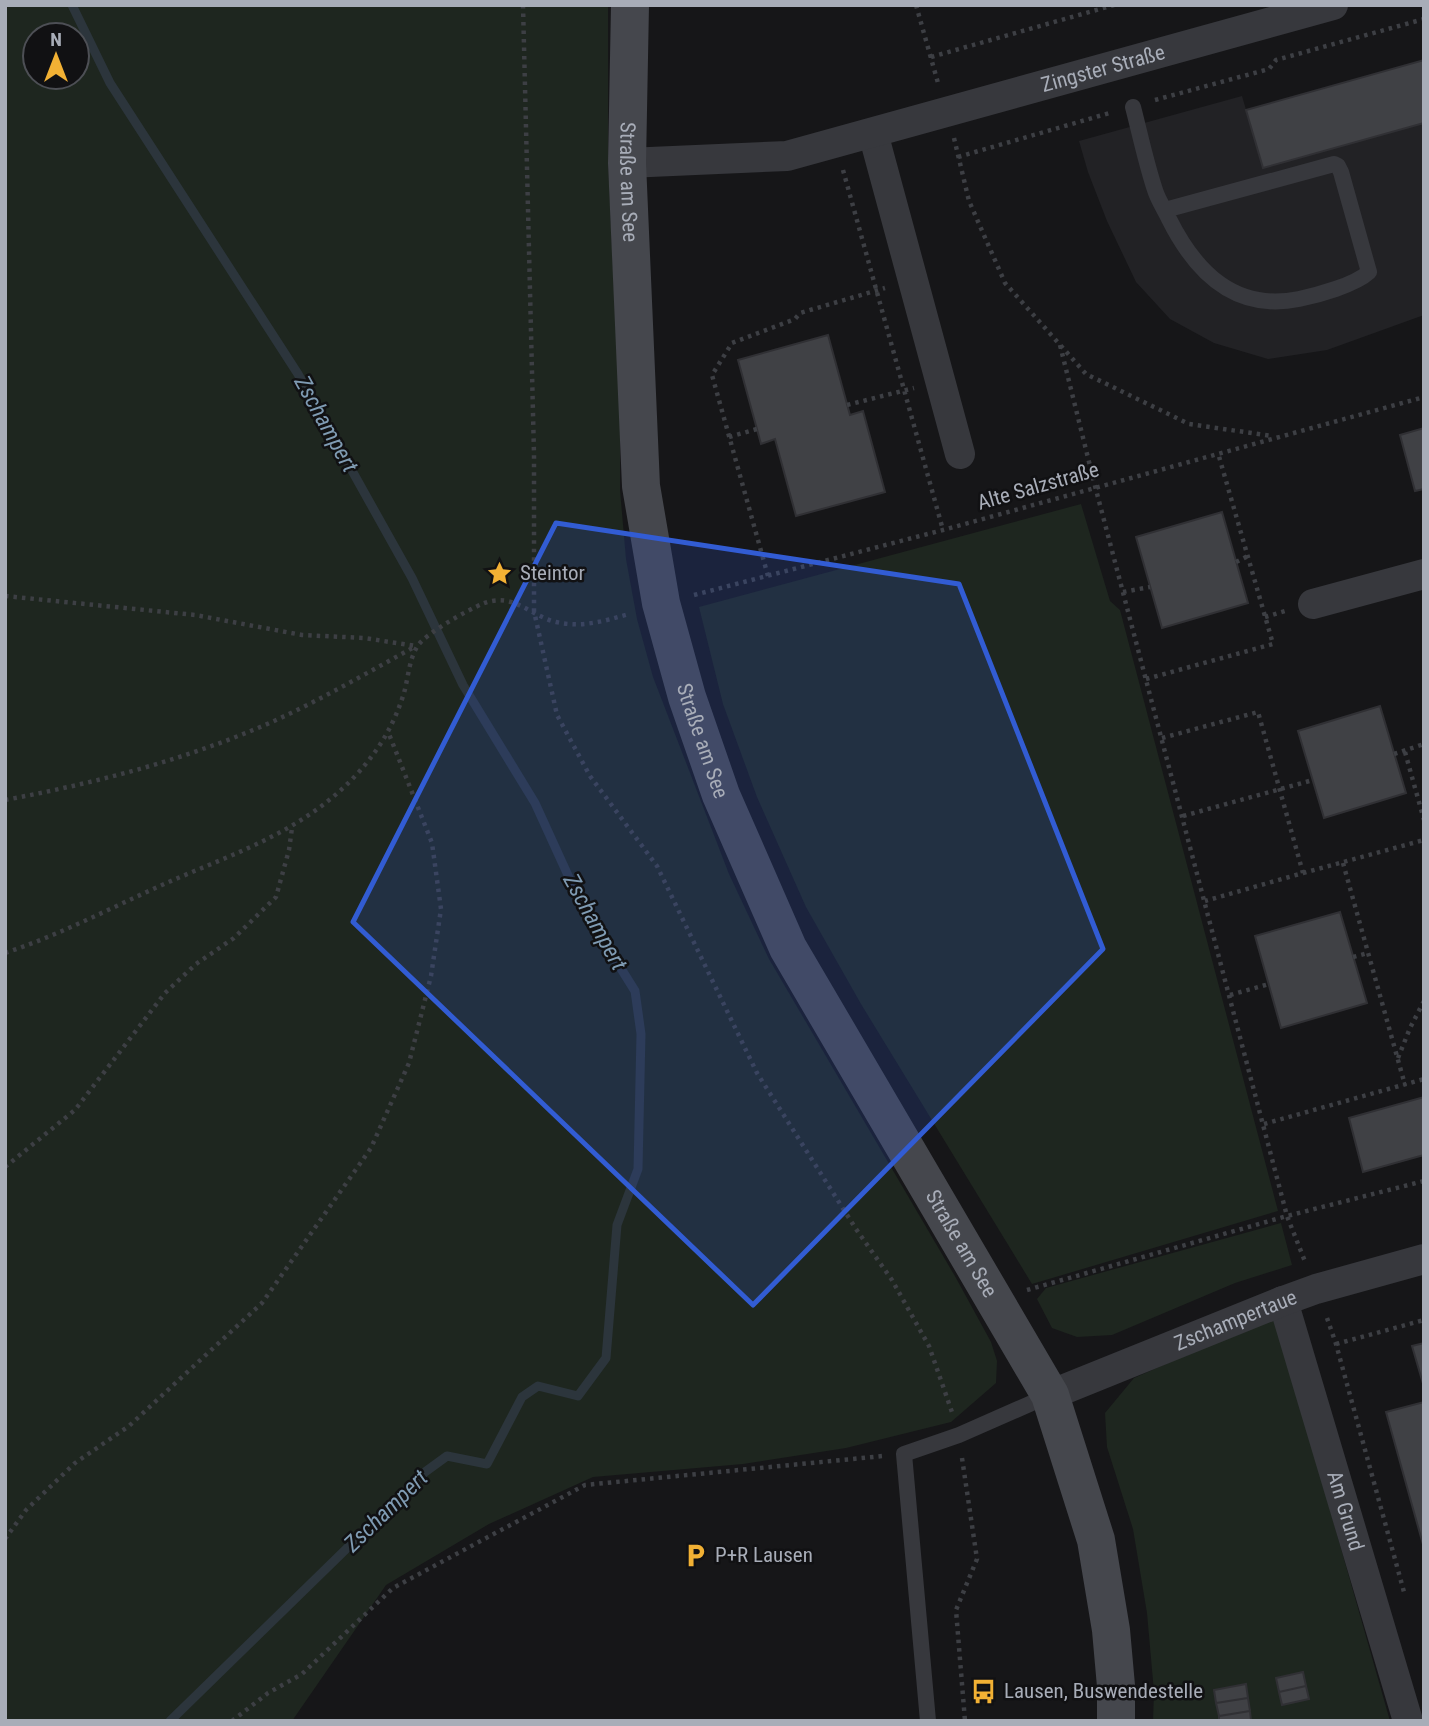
<svg xmlns="http://www.w3.org/2000/svg" width="1429" height="1726" font-family="'Roboto Condensed',sans-serif">
	<style>
		.built { fill: #222225 }
		.green { fill: #1e261f; fill-rule: evenodd }
		.lines { fill: none; stroke-linecap: round; stroke-linejoin: round }
		.stream { stroke: #2c353c; stroke-width: 9 }
		.building { fill: #404145; stroke: #303034; stroke-width: 2 }
		.path { stroke: #3d3f44; stroke-width: 4.5; stroke-dasharray: 3.5 5; stroke-linecap: butt }
		.service { stroke: #37383d; stroke-width: 16 }
		.minor { stroke: #37383d; stroke-width: 30 }
		.secondary { stroke: #45474d; stroke-width: 38 }
		.marked { fill: #325cd3; fill-opacity: 0.2; stroke: #325cd3; stroke-width: 5; stroke-linejoin: round }
		.labels { text-anchor: middle; dominant-baseline: central; stroke-width: 5; stroke-linejoin: round; paint-order: stroke }
		.street-label { font-size: 21px; fill: #a8adb8; stroke: #111113 }
		.poi-label { font-size: 21px; fill: #a8adb8; stroke: #111113; text-anchor: start }
		.water-label { font-size: 23px; font-style: italic; fill: #7f9bb3; stroke: #111113 }
	</style>
	<rect width="100%" height="100%" fill="#161618"/>
	<path class="built" d="M1242 96 1263 168 1424 123V315L1327 350 1268 359 1214 343 1170 319 1136 282 1107 221 1088 172 1079 141Z"/>
	<path class="green" d="M5 5H608V163L620 415V490L626 559 637 619 653 677 729 874 769 959 956 1278 991 1342 997 1361 996 1383 951 1422 846 1448 743 1464 593 1477 489 1524 386 1585 292 1721H5ZM35 35H77V77H35Z
		M1081 504 1110 601 1120 610 1278 1211 1032 1284 861 1004 806 907 757 797 723 704 699 607Z
		M1281 1223 1292 1265 1235 1283 1112 1335 1077 1337 1052 1328 1037 1299 1046 1288Z
		M1275 1316 1390 1721H1153L1154 1692 1147 1613 1133 1529 1107 1447 1105 1413 1134 1378Z"/>
	<g class="lines">
		<path class="stream" d="M72 5 110 83 298 374 412 578 463 685 535 803 582 906 635 991 641 1034 638 1169 617 1225 606 1358 578 1396 538 1386 522 1397 487 1464 447 1456 425 1472 170 1721"/>
	</g>
	<path class="building" d="M1424 60V123L1263 168 1246 110Z
		M828 335 850 415 863 411 885 492 796 516 775 439 761 444 738 360Z
		M1424 428V489L1415 491 1400 435Z
		M1222 512 1248 603 1162 628 1136 537Z
		M1380 706 1406 793 1324 818 1298 731Z
		M1340 912 1367 1003 1281 1028 1255 936Z
		M1424 1097V1155L1363 1172 1349 1118Z
		M1424 1343V1387L1412 1346Z
		M1424 1402V1548L1386 1412Z
		M1303 1672 1306 1686 1279 1692 1276 1678Z
		M1246 1684 1248 1698 1216 1703 1214 1690Z
		M1306 1686 1309 1699 1282 1705 1279 1692Z
		M1248 1698 1250 1711 1219 1716 1216 1703Z
		M1250 1711 1251 1721H1219V1716Z"/>
	<g class="lines">
		<path class="path" d="M523 5 534 454V611L557 715 590 776 657 866 757 1073 856 1229 892 1280 929 1346 953 1415
			M916 5 938 83
			M931 57 1114 5
			M1155 100 1269 69 1276 60 1424 19
			M954 138 969 201 1005 283 1086 374 1189 424 1272 436
			M958 157 1113 112
			M843 170 943 530
			M1060 345 1095 486 1287 1216 1306 1264
			M847 405 914 388
			M729 437 757 429
			M1236 562 1248 556
			M768 576 712 375 732 343 795 319 800 313 885 288
			M1123 592 1150 587
			M694 595 943 530 1424 397
			M5 596 195 615 302 635 364 638 416 646
			M1265 617 1285 611
			M1146 679 1273 644 1218 453
			M1162 738 1258 712 1303 873 1205 901
			M1405 752 1424 820
			M1394 754 1424 744
			M5 800C95 783 181 761 265 725 317 702 367 673 416 646
			M1183 816 1313 780
			M1343 863 1405 1085
			M1303 873 1424 840
			M5 953C56 936 103 912 151 890 224 856 300 836 357 774 379 750 394 725 404 693 408 679 409 660 417 647 424 634 468 610 482 604 513 591 530 616 556 622 582 628 604 621 629 614
			M1353 957 1368 953
			M1230 995 1269 984
			M1398 1058 1410 1028 1424 1001
			M1264 1124 1424 1079
			M5 1167 75 1110 165 993 196 964 234 938 276 897 289 850 292 828
			M1027 1290 1287 1216 1424 1181
			M1327 1318 1336 1344 1404 1592
			M1336 1344 1424 1320
			M962 1458 977 1559 956 1610 965 1721
			M5 1539 26 1510 75 1463 129 1426 262 1303 371 1148 409 1063 431 976 441 909 432 843 389 734
			M232 1721 268 1693 302 1674 393 1588 585 1485 883 1456"/>
		<path class="service" d="M1133 107C1140 134 1146 163 1155 190 1158 200 1165 210 1169 219 1196 273 1235 312 1299 299 1318 295 1355 285 1369 272L1341 172 1338 166 1334 164 1165 210
			M928 1721 904 1454 959 1435 1050 1395"/>
		<g class="minor">
			<path d="M873 133 960 454"/>
			<path id="s1" d="M627 163 787 156 1333 5"/>
			<path d="M1313 604 1424 574"/>
			<path id="s2" d="M1283 1301 1408 1721"/>
			<path id="s3" d="M1050 1395 1283 1301 1316 1289 1424 1259"/>
		</g>
		<path class="secondary" id="s4" d="M630 5 627 163 641 486 661 603 687 697 721 795 788 948 1050 1395 1096 1540 1111 1630 1116 1686V1721"/>
	</g>
	<path class="marked" d="M556 523 959 584 1103 949 753 1305 353 922Z"/>
	<defs>
		<symbol id="sight-bare" viewBox="-9 -9 18 18"><path d="M0-6L1.8-2.2L6-1.7L2.9 1.2L3.7 5.4L0 3.3L-3.7 5.4L-2.9 1.2L-6-1.7L-1.8-2.2Z" fill="#f2b134" stroke="#111113" stroke-width="2.5" paint-order="stroke"/></symbol>
		<symbol id="parking-bare" viewBox="-9 -9 18 18"><path d="M-3.5-5.5H1a3.5 3.5 0 0 1 0 7H-1V5.5H-3.5ZM-1-3.4V-.6H.8a1.4 1.4 0 0 0 0-2.8Z" fill="#f2b134" stroke="#111113" stroke-width="2.5" paint-order="stroke"/></symbol>
		<symbol id="bus-bare" viewBox="-9 -9 18 18"><path d="M-5-6H5V4H4V6H2V4H-2V6H-4V4H-5ZM-3.5-4V0h7V-4ZM-3.5 1.2v1.5H-2V1.2ZM2 1.2v1.5H3.5V1.2Z" fill="#f2b134" stroke="#111113" stroke-width="2.5" paint-order="stroke"/></symbol>
	</defs>
	<g fill-rule="evenodd">
		<use href="#sight-bare" x="482" y="556" width="35" height="35"/>
		<use href="#parking-bare" x="678" y="1538" width="35" height="35"/>
		<use href="#bus-bare" x="966" y="1674" width="35" height="35"/>
	</g>
	<g class="labels">
		<g class="street-label">
			<text stroke="none"><textPath href="#s1" startOffset="488">Zingster Straße</textPath></text>
			<text stroke="none"><textPath href="#s4" startOffset="177">Straße am See</textPath></text>
			<text transform="translate(1038 486) rotate(-16)">Alte Salzstraße</text>
			<text stroke="none"><textPath href="#s4" startOffset="744">Straße am See</textPath></text>
			<text stroke="none"><textPath href="#s4" startOffset="1311">Straße am See</textPath></text>
			<text stroke="none"><textPath href="#s3" startOffset="200">Zschampertaue</textPath></text>
			<text stroke="none"><textPath href="#s2" startOffset="219">Am Grund</textPath></text>
		</g>
		<g class="poi-label">
			<text x="520" y="573">Steintor</text>
			<text x="715" y="1555">P+R Lausen</text>
			<text x="1004" y="1691">Lausen, Buswendestelle</text>
		</g>
		<g class="water-label">
			<text transform="translate(326 424) rotate(61)">Zschampert</text>
			<text transform="translate(595 922) rotate(61)">Zschampert</text>
			<text transform="translate(386 1511) rotate(-44)">Zschampert</text>
		</g>
	</g>
	<rect width="1429" height="1726" fill="none" stroke="#a8adb8" stroke-width="14"/>
	<g transform="translate(56 56)"><circle r="33" fill="#111113" stroke="#4d4f55" stroke-width="2"/>
	<path d="M0-5L12 26L0 18L-12 26Z" fill="#f2b134"/>
	<text y="-10" font-size="19" font-weight="bold" text-anchor="middle" fill="#a8adb8">N</text>
	</g>
</svg>
